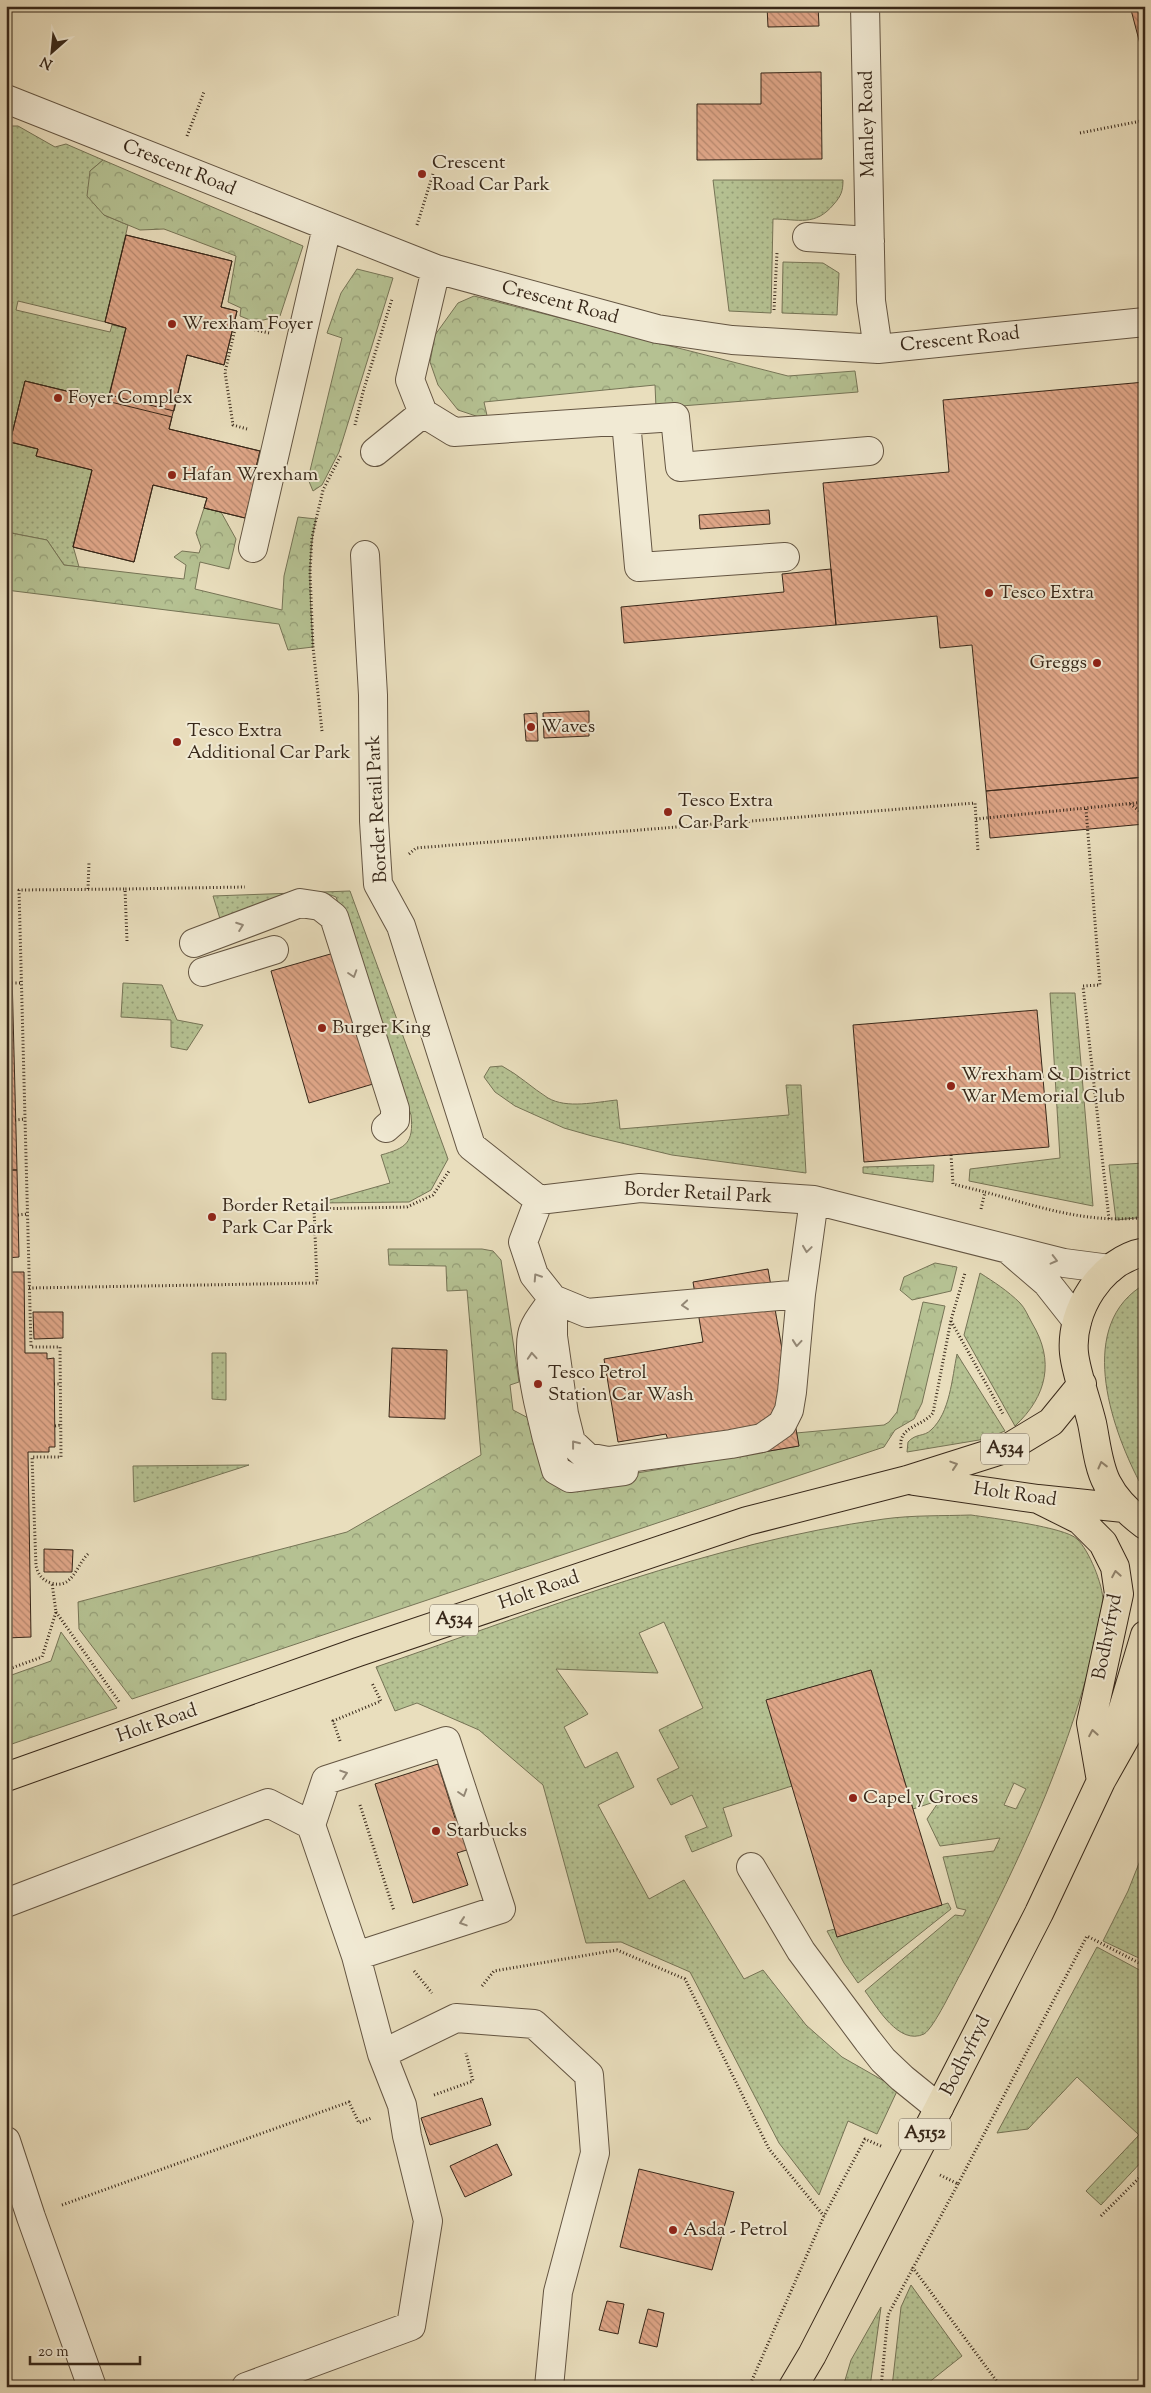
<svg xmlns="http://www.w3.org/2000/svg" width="1151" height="2393" font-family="'Sorts Mill Goudy',serif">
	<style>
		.green { fill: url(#green-dots); stroke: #767456; fill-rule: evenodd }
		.forest { fill: url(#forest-crowns); stroke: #767456 }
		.building { fill: url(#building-back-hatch); stroke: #372719 }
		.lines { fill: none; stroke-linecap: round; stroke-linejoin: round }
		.minor-casing { stroke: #645542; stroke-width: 30 }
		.major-casing { stroke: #372719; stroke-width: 30 }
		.path { stroke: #372719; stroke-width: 3; stroke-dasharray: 1 2.5; stroke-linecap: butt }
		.minor { stroke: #f1ead4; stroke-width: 28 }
		.major { stroke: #e9debd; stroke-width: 28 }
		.oneway { stroke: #948876 }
		.oneway2 { stroke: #90826b }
		.poi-dot { fill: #8f2418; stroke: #f1ead4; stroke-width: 2 }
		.labels { text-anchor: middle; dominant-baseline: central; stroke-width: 4; stroke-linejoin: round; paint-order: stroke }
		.shield { fill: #f1ead4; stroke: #6f6251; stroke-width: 1 }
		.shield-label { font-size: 18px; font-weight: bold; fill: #372719 }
		.street-label { font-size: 19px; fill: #372719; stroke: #f1ead4 }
		.poi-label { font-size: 19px; fill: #372719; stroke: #f1ead4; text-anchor: start }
	</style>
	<defs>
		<pattern id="green-dots" width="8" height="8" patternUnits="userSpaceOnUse" patternTransform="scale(1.25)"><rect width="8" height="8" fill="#b5c192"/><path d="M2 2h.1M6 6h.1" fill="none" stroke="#949d76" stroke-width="1.8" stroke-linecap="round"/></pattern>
		<pattern id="forest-crowns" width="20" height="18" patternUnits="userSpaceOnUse" patternTransform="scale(1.25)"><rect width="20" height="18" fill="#b5c192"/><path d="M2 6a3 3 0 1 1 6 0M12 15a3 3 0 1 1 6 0" fill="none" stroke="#949d76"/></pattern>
		<pattern id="building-back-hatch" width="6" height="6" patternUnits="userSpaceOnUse" patternTransform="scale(1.25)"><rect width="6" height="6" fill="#dfa688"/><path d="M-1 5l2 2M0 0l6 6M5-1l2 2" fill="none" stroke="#b6876e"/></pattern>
	</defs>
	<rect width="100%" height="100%" fill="#e9debd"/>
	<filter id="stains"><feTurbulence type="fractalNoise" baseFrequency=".004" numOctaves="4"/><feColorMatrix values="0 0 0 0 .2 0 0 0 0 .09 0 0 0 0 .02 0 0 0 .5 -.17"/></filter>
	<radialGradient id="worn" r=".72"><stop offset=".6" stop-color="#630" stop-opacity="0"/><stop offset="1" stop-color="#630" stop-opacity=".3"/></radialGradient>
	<path class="green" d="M6 126H18L55 147 66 144 103 160 90 171 104 215 128 225 105 322 18 301 16 310 110 332 112 325 126 328 108 401 25 381 10 442 38 449 92 470 73 546 79 567 64 565 47 540 6 532Z
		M713 180H843C843 191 841 196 834 204 815 227 799 219 773 219L771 313 729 311Z
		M783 262 823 263 839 273 837 315 782 313Z
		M350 891 448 1159 431 1190 409 1202 319 1203 390 1183 381 1155C406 1148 414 1143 411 1115L336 897 328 894H316L221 922 213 896Z
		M123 983 162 985 177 1020 203 1025 187 1050 171 1047V1020L121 1017Z
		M1050 993H1075L1093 1206 969 1181 970 1169 1060 1158Z
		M502 1066C519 1075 532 1088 548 1098 567 1109 596 1102 617 1100L620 1129 789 1115 786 1085H801L806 1173 672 1155 592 1136 564 1128 515 1106 495 1092 484 1077 490 1067Z
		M1145 1163V1217L1116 1220 1109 1165Z
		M934 1165 933 1182 863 1173V1167Z
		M980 1273C994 1282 1008 1291 1020 1303 1025 1308 1028 1316 1032 1323 1055 1361 1047 1396 1015 1426L964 1335Z
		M1145 1284V1486L1139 1481C1110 1425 1076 1324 1145 1284Z
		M212 1353H226V1400L212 1399Z
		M957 1354 1005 1431 985 1439 907 1452 908 1442C916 1433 924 1437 931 1430 950 1413 952 1378 957 1354Z
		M249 1465 134 1502 133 1466Z
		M971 1515C991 1518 1065 1527 1077 1539 1089 1550 1103 1585 1103 1601 1103 1628 1093 1656 1085 1682 1056 1784 1010 1879 961 1973 954 1985 934 2028 924 2034 899 2046 877 2007 865 1991L955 1915 963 1916 966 1910 957 1908 943 1857 994 1851 1000 1838 940 1846 927 1819 940 1800 913 1809 871 1670 767 1700 792 1786 723 1808 732 1836 692 1852 685 1836 707 1827 692 1795 671 1805 657 1779 679 1768 659 1730 703 1708 664 1622 639 1633 658 1673 556 1669 588 1714 564 1727 585 1768 617 1752 634 1787 598 1805 649 1899 684 1880 744 1979 763 1970 806 2025 842 2057 898 2089 877 2134 848 2121 819 2195 779 2143 690 1972 621 1942 586 1943 543 1785 479 1730 417 1703 395 1711 376 1667C542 1610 709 1543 884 1519 913 1515 943 1516 971 1515ZM1014 1783 1026 1789 1016 1809 1004 1805Z
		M1145 1848V1961L1103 1941 1128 1891Z
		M948 1903 951 1909 858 1983 844 1963 827 1931 835 1929 837 1937Z
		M1097 1947 1145 1973V2158L1101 2205 1086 2191 1139 2135 1077 2077 1028 2129 997 2133Z
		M911 2285 962 2356 923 2387H892L901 2307Z
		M881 2307 870 2387H843L851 2360Z"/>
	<path class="forest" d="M103 160 303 246 280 316 255 322 240 316 241 308 228 302 236 256 164 229 140 230 104 215 87 196 90 171Z
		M357 269 393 278 339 452 322 485 313 491 308 479 342 338 327 333 341 293Z
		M474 296 788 376 855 371 858 392 656 408 655 385 484 402 488 420 458 410 438 385 430 362 435 335 458 303Z
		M204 508 221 512 236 539 229 569 200 562 195 589 282 610 284 576 298 517 316 519C306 561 311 605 313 647L288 650 279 624 6 590V532L47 540 64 565 184 579 186 565 174 557 182 551 199 553 201 547 196 533Z
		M388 1249H482L493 1251 501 1260 519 1382 510 1385 513 1410 538 1423 565 1485 799 1446 796 1433 884 1425 889 1422 897 1412 923 1302 945 1306 922 1403 914 1419 895 1430 884 1447 132 1699 79 1629 78 1602 347 1532 481 1455 467 1290 447 1291 446 1266 389 1265Z
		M935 1263 957 1267 951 1291 912 1300 900 1290 904 1277Z
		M61 1632 117 1708 6 1746V1677L51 1661Z"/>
	<path class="building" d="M767 6H818L819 26 768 27Z
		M1130 6H1145V63Z
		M821 72 822 159 697 160V104H761V73Z
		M126 235 232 261 221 307 237 311 224 365 187 355 169 429 260 451 253 480 260 482 257 497 251 496 245 518 204 508 207 498 153 485 134 562 73 547 92 470 36 456 38 449 10 442 25 381 108 401 126 328 105 322Z
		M126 235 232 261 221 307 237 311 224 365 187 355 174 411 109 395 126 328 105 322Z
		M25 381 172 417 169 429 260 451 253 480 260 482 257 497 251 496 245 518 204 508 207 498 153 485 134 562 73 547 92 470 36 456 38 449 10 442Z
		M1145 382V777L986 791 972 645 940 648 937 616 836 625 823 483 949 472 943 400Z
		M769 510 770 524 700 529 699 515Z
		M831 569 836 625 624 643 621 607 784 592 782 574Z
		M589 711V736L544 738 543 713Z
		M537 713 538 741H526L524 714Z
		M1145 777V824L990 838 986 791Z
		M6 896H10L17 1170H6Z
		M334 953 373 1084 309 1103 271 971Z
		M1037 1010 1049 1147 864 1162 853 1025Z
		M6 1170H17L19 1257 6 1258Z
		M768 1269 799 1446 722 1459 717 1432 668 1440 666 1434 618 1442 604 1359 703 1342 693 1282Z
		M6 1272H24L25 1353H47V1359L54 1358 55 1447H49V1452H28L31 1637 6 1638Z
		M33 1312H63V1338L34 1339Z
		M392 1348 447 1350 445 1419 389 1417Z
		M44 1549 73 1550 72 1572H44Z
		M871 1670 942 1905 837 1937 766 1700Z
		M438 1764 455 1818 476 1811 486 1844 457 1853 468 1885 413 1903 375 1784Z
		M482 2098 491 2125 430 2145 421 2118Z
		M497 2144 512 2175 465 2197 450 2166Z
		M639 2169 734 2192 712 2270 620 2247Z
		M607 2301 624 2304 618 2334 599 2330Z
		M648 2309 664 2313 657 2347 639 2343Z"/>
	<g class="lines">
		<defs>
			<path id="minor" d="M865 6 871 301 878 349
				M6 99 436 269 657 329 732 340 878 349 1145 322
				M807 237 870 241
				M436 269 410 380 423 413 454 432 675 417 680 467 869 451
				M626 421 639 567 785 557
				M375 452 423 413
				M253 548 327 227
				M365 555 373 695 374 821 378 884 401 926 471 1146 539 1200 640 1188 814 1200 1064 1263 1110 1269
				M194 943 300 903 320 906 334 917 395 1109V1120L386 1128
				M203 972 274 950
				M539 1200 523 1242 534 1275 553 1299 587 1313 801 1294 814 1200
				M1011 1252 1047 1283 1077 1321
				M553 1299V1336L564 1414 571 1442 587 1457 608 1461 731 1444 762 1438 782 1424 789 1410 792 1392 801 1294
				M553 1299C547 1309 534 1323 532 1335 526 1364 547 1441 556 1470L570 1478 624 1471
				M311 1825 326 1780 446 1741 501 1909 356 1956
				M751 1867 801 1951 868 2041 883 2060 902 2078 939 2108
				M6 1903 268 1803 311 1825 356 1956 382 2054 402 2105 407 2136 428 2221 411 2326 246 2387
				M382 2054 456 2018 534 2024 589 2075 595 2153 558 2292 549 2387
				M6 2141 31 2217 92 2387"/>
			<path id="major" d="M1145 1252C1101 1260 1070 1311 1074 1353 1076 1373 1087 1402 1092 1423 1096 1442 1098 1466 1107 1483 1116 1501 1129 1513 1145 1525
				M914 1481 1038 1499 1124 1508
				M1038 1499 1080 1520 1103 1543 1115 1567 1119 1594 1091 1723 1101 1781
				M1116 1732 1145 1635
				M6 1777 358 1652 747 1521 907 1480 1008 1448 1051 1422 1082 1384
				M793 2387 812 2355 1039 1913 1101 1781 1145 1703"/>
		</defs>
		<use href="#minor" class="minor-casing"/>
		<use href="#major" class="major-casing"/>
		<path class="path" d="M1080 133 1141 121 1145 123
			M187 136 204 92
			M417 225 433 174
			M774 310 777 253
			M234 325 269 333
			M236 325 225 372 233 425 247 429
			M355 425 363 392 392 299
			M322 731 313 647 310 572 312 537 323 490 341 455
			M1130 804 1145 815
			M1086 809 1100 985 1083 986 1109 1219
			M976 819 1145 802
			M409 854 416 848 975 803 978 852
			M88 889 89 862
			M127 941 125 889 245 887
			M12 983H22
			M15 1120 25 1119
			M951 1155 953 1184 985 1192
			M981 1209 985 1192C1036 1206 1084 1223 1138 1218
			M18 1215 27 1214
			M29 1288 317 1283 314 1209 407 1207 433 1195 449 1171
			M951 1321 1003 1414
			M54 1384H61
			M55 1426 61 1425
			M901 1448C898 1426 922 1427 933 1413L951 1320 965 1273
			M88 1554C76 1565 73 1590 51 1583 42 1580 38 1574 36 1566L32 1457H61L60 1347H31L19 890 125 889
			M56 1612 120 1703
			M6 1670 42 1657 56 1612 52 1583
			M340 1741 333 1721 381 1701 372 1683
			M360 1805 394 1911
			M414 1971 432 1993
			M482 1986 494 1971 617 1950 685 1979 769 2149 824 2216
			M434 2095 473 2081 466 2053
			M940 2175 958 2184 1087 1936 1145 1966
			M958 2184 913 2268 1001 2387
			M62 2205 349 2102 359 2123 371 2118
			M1101 2216 1145 2172
			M749 2387 824 2216 865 2139 883 2147
			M881 2387 888 2315 913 2268"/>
		<use href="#minor" class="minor"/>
		<use href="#major" class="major"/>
	</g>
	<defs><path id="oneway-chevron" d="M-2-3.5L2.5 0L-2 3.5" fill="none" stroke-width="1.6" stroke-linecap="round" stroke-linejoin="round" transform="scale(1.25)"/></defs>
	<g class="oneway">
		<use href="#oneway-chevron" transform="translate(240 926) rotate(-20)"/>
		<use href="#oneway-chevron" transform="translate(353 974) rotate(72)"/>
		<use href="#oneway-chevron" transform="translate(807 1249) rotate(98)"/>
		<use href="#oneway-chevron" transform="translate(1054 1260) rotate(14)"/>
		<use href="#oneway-chevron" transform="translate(537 1277) rotate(-123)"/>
		<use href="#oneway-chevron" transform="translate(685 1305) rotate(175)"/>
		<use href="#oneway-chevron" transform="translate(797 1343) rotate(95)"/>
		<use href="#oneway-chevron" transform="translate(532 1356) rotate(-94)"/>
		<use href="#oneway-chevron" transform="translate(575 1444) rotate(-128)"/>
		<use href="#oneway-chevron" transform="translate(344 1774) rotate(-18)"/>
		<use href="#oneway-chevron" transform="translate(463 1793) rotate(72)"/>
		<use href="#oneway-chevron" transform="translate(463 1922) rotate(162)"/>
	</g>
	<g class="oneway2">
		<use href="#oneway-chevron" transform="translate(954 1465) rotate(-18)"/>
		<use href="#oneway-chevron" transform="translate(1102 1465) rotate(-104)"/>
		<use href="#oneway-chevron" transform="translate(1116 1574) rotate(-100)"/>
		<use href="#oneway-chevron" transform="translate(1093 1733) rotate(-100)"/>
	</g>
	<g class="poi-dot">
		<circle cx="422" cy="174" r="5"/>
		<circle cx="172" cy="324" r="5"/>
		<circle cx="58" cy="398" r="5"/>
		<circle cx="172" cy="475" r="5"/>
		<circle cx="989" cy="593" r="5"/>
		<circle cx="1097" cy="663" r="5"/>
		<circle cx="531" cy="727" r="5"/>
		<circle cx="177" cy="742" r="5"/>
		<circle cx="668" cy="812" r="5"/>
		<circle cx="322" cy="1028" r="5"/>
		<circle cx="951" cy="1086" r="5"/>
		<circle cx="212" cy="1217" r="5"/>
		<circle cx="538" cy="1384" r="5"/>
		<circle cx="853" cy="1798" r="5"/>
		<circle cx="436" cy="1831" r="5"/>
		<circle cx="673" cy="2230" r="5"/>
	</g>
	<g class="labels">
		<g class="shield">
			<rect x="981" y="1433.5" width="48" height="31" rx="4"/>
			<rect x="430" y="1604.5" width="48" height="31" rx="4"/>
			<rect x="899" y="2118.5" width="52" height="31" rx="4"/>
		</g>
		<g class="shield-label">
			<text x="1005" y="1449">A534</text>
			<text x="454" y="1620">A534</text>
			<text x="925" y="2134">A5152</text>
		</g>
		<g class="street-label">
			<text transform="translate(868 124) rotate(-91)">Manley Road</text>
			<text transform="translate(179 168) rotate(22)">Crescent Road</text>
			<text transform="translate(560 303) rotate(15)">Crescent Road</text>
			<text transform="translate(960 340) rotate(-6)">Crescent Road</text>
			<text transform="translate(378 809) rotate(-93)">Border Retail Park</text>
			<text transform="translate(698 1194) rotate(3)">Border Retail Park</text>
			<text transform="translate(1015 1495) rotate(8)">Holt Road</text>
			<text transform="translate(539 1591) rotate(-19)">Holt Road</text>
			<text transform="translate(1108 1637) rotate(-79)">Bodhyfryd</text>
			<text transform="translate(157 1724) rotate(-19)">Holt Road</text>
			<text transform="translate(966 2056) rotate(-63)">Bodhyfryd</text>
		</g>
		<g class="poi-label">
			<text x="432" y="163">Crescent<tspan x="432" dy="22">Road Car Park</tspan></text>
			<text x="182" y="324">Wrexham Foyer</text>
			<text x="68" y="398">Foyer Complex</text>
			<text x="182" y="475">Hafan Wrexham</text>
			<text x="999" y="593">Tesco Extra</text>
			<text x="1087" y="663" text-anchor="end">Greggs</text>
			<text x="541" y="727">Waves</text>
			<text x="187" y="731">Tesco Extra<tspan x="187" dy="22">Additional Car Park</tspan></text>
			<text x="678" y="801">Tesco Extra<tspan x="678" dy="22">Car Park</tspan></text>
			<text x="332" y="1028">Burger King</text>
			<text x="961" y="1075">Wrexham &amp; District<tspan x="961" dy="22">War Memorial Club</tspan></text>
			<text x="222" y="1206">Border Retail<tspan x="222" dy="22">Park Car Park</tspan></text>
			<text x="548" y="1373">Tesco Petrol<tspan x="548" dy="22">Station Car Wash</tspan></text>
			<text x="863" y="1798">Capel y Groes</text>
			<text x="446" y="1831">Starbucks</text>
			<text x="683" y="2230">Asda - Petrol</text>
		</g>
	</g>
	<rect width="1151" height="2393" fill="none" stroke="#e9debd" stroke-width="25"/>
	<rect x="8" y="8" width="1136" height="2378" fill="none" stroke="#372719" stroke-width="2.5"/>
	<rect x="12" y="12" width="1126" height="2368" fill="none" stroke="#372719"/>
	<g transform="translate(52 52) rotate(207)" stroke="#f1ead4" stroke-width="4" paint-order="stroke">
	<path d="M0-4L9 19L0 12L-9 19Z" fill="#372719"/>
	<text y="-8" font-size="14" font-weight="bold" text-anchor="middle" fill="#372719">N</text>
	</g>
	<path d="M30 2356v8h110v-8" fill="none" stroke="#372719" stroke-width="2.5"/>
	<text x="38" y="2356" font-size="15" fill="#372719" stroke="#f1ead4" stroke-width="4" paint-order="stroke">20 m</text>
	<rect width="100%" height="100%" filter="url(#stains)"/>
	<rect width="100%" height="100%" fill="url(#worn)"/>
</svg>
